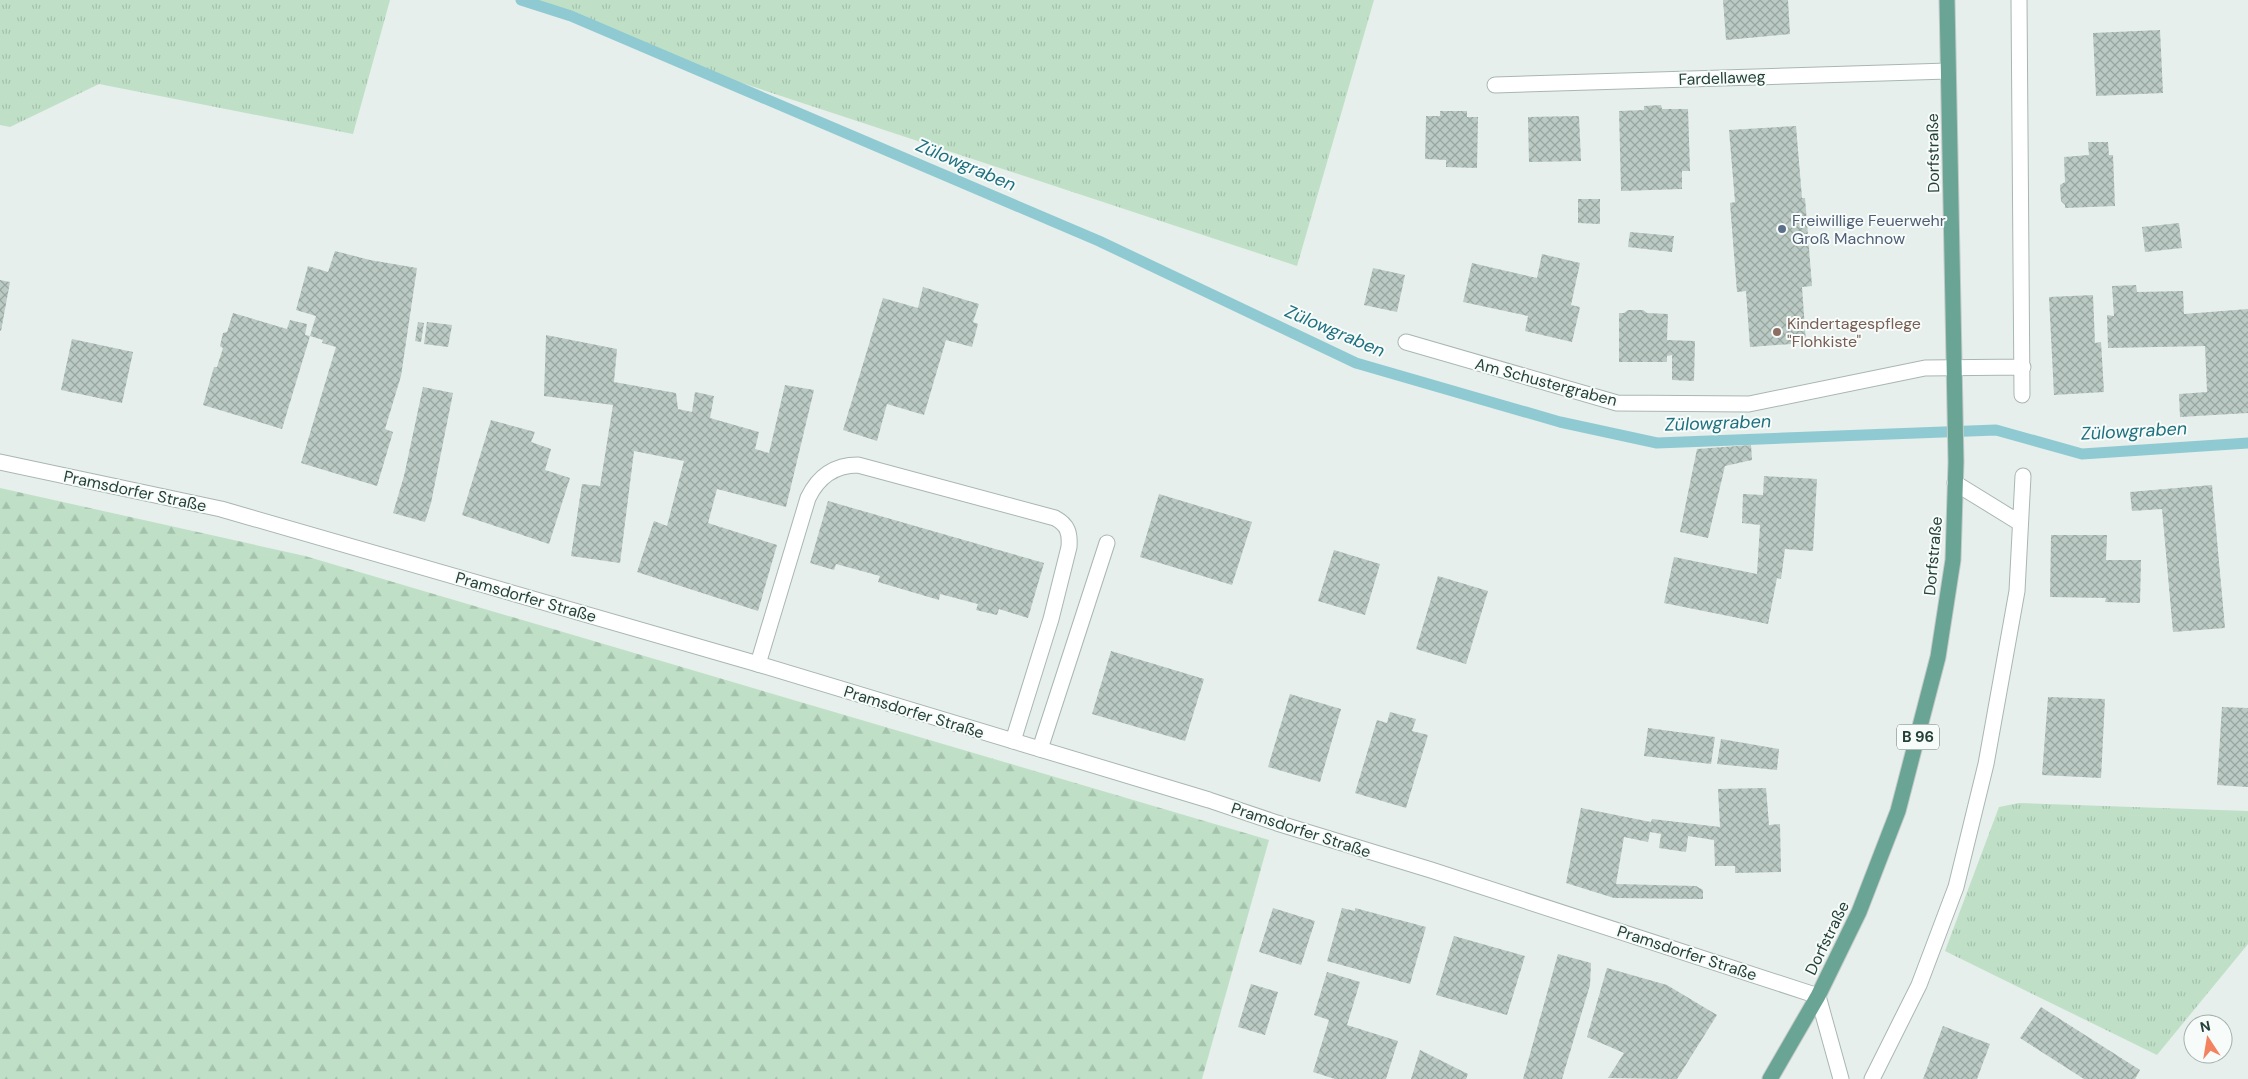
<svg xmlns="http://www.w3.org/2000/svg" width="2248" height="1079" font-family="'DM Sans',sans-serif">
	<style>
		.grass { fill: url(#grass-tufts) }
		.forest { fill: url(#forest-firs) }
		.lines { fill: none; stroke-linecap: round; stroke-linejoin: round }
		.stream { stroke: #8fcad3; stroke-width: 11 }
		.building { fill: url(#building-cross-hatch) }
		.lane-casing { stroke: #a8b7b2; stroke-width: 17 }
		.street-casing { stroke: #a8b7b2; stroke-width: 17 }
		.primary-casing { stroke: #c2cac8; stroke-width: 17 }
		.lane { stroke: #fff; stroke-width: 15 }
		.street { stroke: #fff; stroke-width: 15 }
		.primary { stroke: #6aa495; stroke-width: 15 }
		.service-dot { fill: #5c6f8a; stroke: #f7fbf9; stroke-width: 2 }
		.education-dot { fill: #8d6e63; stroke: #f7fbf9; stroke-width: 2 }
		.labels { text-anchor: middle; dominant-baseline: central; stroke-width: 4; stroke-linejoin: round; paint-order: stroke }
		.shield { fill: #f7fbf9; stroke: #637973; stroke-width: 1 }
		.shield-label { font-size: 15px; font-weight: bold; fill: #244139 }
		.street-label { font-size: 16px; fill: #244139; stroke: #f7fbf9 }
		.service-label { font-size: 16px; fill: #4e5e75; stroke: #f7fbf9; text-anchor: start }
		.education-label { font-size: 16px; fill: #785e54; stroke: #f7fbf9; text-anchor: start }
		.water-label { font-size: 18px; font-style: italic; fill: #1d707f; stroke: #f7fbf9 }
	</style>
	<defs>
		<pattern id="grass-tufts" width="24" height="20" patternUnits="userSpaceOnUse" patternTransform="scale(1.25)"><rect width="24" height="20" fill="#bfe0c7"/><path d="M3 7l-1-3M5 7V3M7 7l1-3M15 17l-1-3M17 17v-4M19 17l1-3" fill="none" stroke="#a4c1ac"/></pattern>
		<pattern id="forest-firs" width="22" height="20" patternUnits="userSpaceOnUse" patternTransform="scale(1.25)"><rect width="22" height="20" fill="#bfe0c7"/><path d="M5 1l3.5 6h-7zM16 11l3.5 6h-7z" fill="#a4c1ac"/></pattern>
		<pattern id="building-cross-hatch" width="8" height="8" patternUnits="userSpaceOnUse" patternTransform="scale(1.25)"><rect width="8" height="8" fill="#bbcac4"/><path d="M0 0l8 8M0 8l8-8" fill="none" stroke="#98a6a0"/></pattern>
	</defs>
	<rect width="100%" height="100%" fill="#e6efeb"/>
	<path class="grass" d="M0 0H390L353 134 99 84 10 127 0 125Z
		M521 0H1374L1297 266 666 58 571 16Z
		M2019 803 2248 811V944L2157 1055 1945 951 1999 807Z"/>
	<path class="forest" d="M0 488 305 556 1269 840 1202 1079H0Z"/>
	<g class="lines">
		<path class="stream" d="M521 0 571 16 1099 241 1356 363 1560 422 1657 443 1996 430 2082 454 2248 443"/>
	</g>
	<path class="building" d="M1723 0H1788L1790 34 1726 40Z
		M2160 30 2163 93 2096 96 2093 33Z
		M1661 105 1662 109H1688L1690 171H1682V189L1621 191 1619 111 1644 110V106Z
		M1440 111H1467V117H1478L1477 168 1446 167V160L1425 159 1426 116H1440Z
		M1579 116 1581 161 1529 162 1528 117Z
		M1796 126 1802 198H1805L1812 286 1802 287 1806 343 1750 347 1746 291 1737 292 1730 203 1735 202 1729 130Z
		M2088 142H2108L2109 155H2113L2115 206 2065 208V205L2061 201 2060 185 2065 182 2064 157 2089 155Z
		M1578 199H1600V224L1578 223Z
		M2179 223 2182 248 2145 252 2142 227Z
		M1630 232 1674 236 1672 252 1628 247Z
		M335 251 370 260 417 268 401 376 385 429 393 432 377 486 301 463 336 347 322 343 323 340 310 336 316 316 296 310 308 266 328 272Z
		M1542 254 1580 263 1571 305 1580 307 1572 342 1525 331 1528 316 1463 302 1472 263 1537 278Z
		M1373 268 1405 275 1397 312 1364 305Z
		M0 280 10 282 1 331 0 330Z
		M2136 285 2137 292 2183 291 2184 314 2248 309V413L2180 417 2179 394 2207 392 2205 346 2108 348 2107 315 2114 316 2112 286Z
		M923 287 979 304 973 322 978 324 972 347 946 340 924 415 887 404 877 441 843 430 883 298 918 308Z
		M2093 295 2095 343 2101 342 2104 392 2054 395 2049 297Z
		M1628 310H1643L1647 313 1668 314 1667 340 1695 341 1694 381 1672 380V355L1667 356V362H1619V313H1624Z
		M233 313 287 329 290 320 307 324 305 335 310 336 282 429 203 405 214 367H217L223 348 220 346 223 333 227 332Z
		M418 322 424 323 421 342 415 341Z
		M427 322 452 325 448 347 424 344Z
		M546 335 617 349 614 382 676 393 678 409 692 412 695 392 714 396 710 418 759 432 755 449 769 453 785 385 814 390 786 507 717 489 708 523 777 545 758 611 637 572 654 521 667 526 684 461 634 451 620 563 571 556 582 484 600 486 613 405 544 396Z
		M72 339 133 352 122 403 61 390Z
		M423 387 453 393 431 503 425 522 393 513 404 476Z
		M491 420 535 432 531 442 551 449 545 470 570 478 549 544 462 515Z
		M1751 445 1752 460 1725 466 1708 538 1680 532 1697 449Z
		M1764 476 1817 479 1813 551 1785 549 1781 579 1777 578 1768 624 1664 603 1674 557 1757 574 1760 525 1742 523 1743 494 1763 495Z
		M2212 485 2225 628 2173 632 2162 509 2132 511 2130 492Z
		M1159 494 1252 522 1232 585 1140 557Z
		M828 501 1044 563 1028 618 999 609 997 615 976 610 978 604 940 594 939 600 878 582 880 576 836 564 834 570 810 563Z
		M2051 535H2107L2106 560H2141L2140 603 2105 602 2106 598 2050 597Z
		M1334 550 1380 564 1365 615 1318 601Z
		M1438 576 1488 591 1466 664 1416 649Z
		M1111 651 1204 679 1185 741 1092 714Z
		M1290 694 1341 709 1320 782 1268 767Z
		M2048 697 2105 699 2101 778 2042 775Z
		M2222 707 2248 708V787L2217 785Z
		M1390 712 1416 719 1412 731 1428 735 1406 808 1355 793 1377 720 1387 723Z
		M1648 728 1715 737 1711 764 1644 756Z
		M1721 739 1779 749 1777 770 1717 764Z
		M1766 788 1769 825 1780 824 1781 872 1735 873V866H1715L1714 840 1688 836 1686 852 1659 848 1661 834 1650 832 1648 842 1624 837 1616 884 1696 886 1703 890V899L1614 898 1566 883 1581 808 1651 822 1652 819 1720 827 1718 789Z
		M1273 908 1315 921 1301 965 1259 952Z
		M1342 908 1355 911V908L1426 927 1410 984 1327 961Z
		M1454 936 1525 956 1507 1015 1436 995Z
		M1558 954 1591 963 1590 985 1562 1079H1523Z
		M1607 968 1667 985 1717 1015 1677 1079 1608 1078 1624 1053 1587 1037Z
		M1327 972 1360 982 1347 1025 1398 1041 1386 1079H1335L1313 1072 1329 1020 1314 1015Z
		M1251 984 1278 992 1265 1035 1238 1027Z
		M2041 1007 2140 1070 2135 1079H2084L2020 1038Z
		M1943 1026 1990 1044 1977 1079H1923Z
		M1420 1050 1468 1074 1466 1079H1411Z"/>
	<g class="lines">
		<defs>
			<path id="lane" d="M2019 0 2022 395
				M1495 85 1948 71
				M1406 342 1617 403 1749 404 1925 368 2023 367
				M1955 483 2020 523
				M758 664 808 498C818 477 834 465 858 465L1055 518C1068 525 1070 533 1069 547L1051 619 1013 741
				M1040 749 1107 543
				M1818 996 1841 1079
				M1872 1079 1919 985 1956 887 1986 764 2017 591 2023 476"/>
			<path id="street" d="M0 462 221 509 758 664 1209 800 1277 823 1431 870 1818 996"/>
			<path id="primary" d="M1770 1079 1818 996 1859 912 1898 811 1938 657 1953 560 1956 462 1947 0"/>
		</defs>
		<use href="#lane" class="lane-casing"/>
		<use href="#street" class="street-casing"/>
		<use href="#primary" class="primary-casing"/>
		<use href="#lane" class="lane"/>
		<use href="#street" class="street"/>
		<use href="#primary" class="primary"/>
	</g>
	<circle class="service-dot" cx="1782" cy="229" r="5"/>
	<circle class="education-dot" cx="1777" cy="332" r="5"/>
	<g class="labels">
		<rect class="shield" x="1897" y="724.5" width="42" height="25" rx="4"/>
		<g class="shield-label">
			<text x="1918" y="737">B 96</text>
		</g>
		<g class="street-label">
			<text transform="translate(1722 78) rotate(-2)">Fardellaweg</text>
			<text transform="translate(1933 153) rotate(-91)">Dorfstraße</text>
			<text transform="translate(1546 382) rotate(15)">Am Schustergraben</text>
			<text transform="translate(135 491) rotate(12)">Pramsdorfer Straße</text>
			<text transform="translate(1933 556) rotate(-85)">Dorfstraße</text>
			<text transform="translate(526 597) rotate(16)">Pramsdorfer Straße</text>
			<text transform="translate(914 712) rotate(17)">Pramsdorfer Straße</text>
			<text transform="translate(1301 830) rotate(18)">Pramsdorfer Straße</text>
			<text transform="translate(1827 938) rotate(-64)">Dorfstraße</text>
			<text transform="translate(1687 953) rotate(18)">Pramsdorfer Straße</text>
		</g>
		<g class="service-label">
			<text x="1792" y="220">Freiwillige Feuerwehr<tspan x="1792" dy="18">Groß Machnow</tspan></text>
		</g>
		<g class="education-label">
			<text x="1787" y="323">Kindertagespflege<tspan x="1787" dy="18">"Flohkiste"</tspan></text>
		</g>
		<g class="water-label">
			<text transform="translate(966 165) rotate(23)">Zülowgraben</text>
			<text transform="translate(1335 331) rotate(23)">Zülowgraben</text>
			<text transform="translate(1718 423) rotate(-2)">Zülowgraben</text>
			<text transform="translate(2134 431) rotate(-3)">Zülowgraben</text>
		</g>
	</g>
	<g transform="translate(2208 1039) rotate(348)"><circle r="24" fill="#f7fbf9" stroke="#a3b1ac"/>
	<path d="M0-4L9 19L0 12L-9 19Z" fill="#f28260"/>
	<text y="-8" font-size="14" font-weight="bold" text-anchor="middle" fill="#244139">N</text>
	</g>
</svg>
